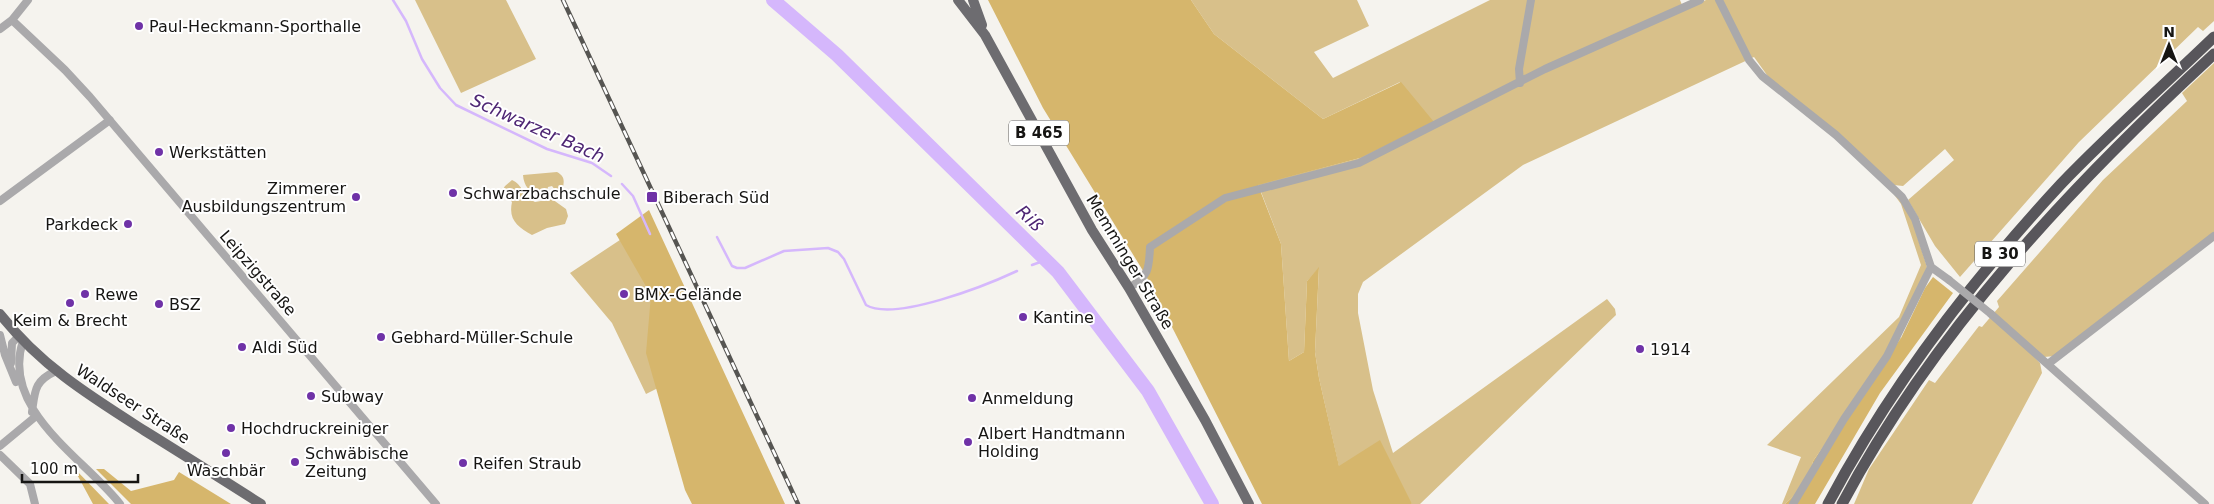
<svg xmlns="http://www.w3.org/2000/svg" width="2214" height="504" font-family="'DejaVu Sans',sans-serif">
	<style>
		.green { fill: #d8c08a }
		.forest { fill: #d6b66c }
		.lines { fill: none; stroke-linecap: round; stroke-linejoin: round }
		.stream { stroke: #d5b7fc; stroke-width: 2.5 }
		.river { stroke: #d5b7fc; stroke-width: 14 }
		.minor { stroke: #aaa9ab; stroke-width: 8 }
		.major { stroke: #6d6c70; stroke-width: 10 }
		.highway { stroke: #58565b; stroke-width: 11 }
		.rail-casing { stroke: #565552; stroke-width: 4.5 }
		.rail { stroke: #fff; stroke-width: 2.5; stroke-dasharray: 8; stroke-linecap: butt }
		.minor-bridge { stroke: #aaa9ab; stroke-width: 8 }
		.poi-dot { fill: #6f32a7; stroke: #fff; stroke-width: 2 }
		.labels { text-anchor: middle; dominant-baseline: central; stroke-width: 4; stroke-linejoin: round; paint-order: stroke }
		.shield { fill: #fff; stroke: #5c5b5a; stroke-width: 1 }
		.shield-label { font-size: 15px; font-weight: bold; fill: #161513 }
		.poi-label { font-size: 16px; fill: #161513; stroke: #fff; text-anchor: start }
		.street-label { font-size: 16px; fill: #161513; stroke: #fff }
		.water-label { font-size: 18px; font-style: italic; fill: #4e2674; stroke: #fff }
	</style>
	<rect width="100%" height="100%" fill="#f5f3ee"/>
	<path class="green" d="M415 0H506L536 59 461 93Z
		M1191 0H1357L1369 26 1314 52 1333 78 1490 0H1680L1684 10 1706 0H2214V21L2203 31 2198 27 2079 142 1960 277 1935 246 1908 200 1954 160 1945 149 1903 186 1894 185 1772 82 1754 57 1523 165 1363 282 1358 294V313L1373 390 1393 453 1607 299 1615 309 1616 315 1420 504H1412L1408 500 1339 467 1319 378 1315 352 1319 268 1307 281 1304 352 1289 361 1281 244 1258 184 1360 158 1400 82 1323 119 1214 34Z
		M2214 63V233L2055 356 2044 357 2026 348 2040 363 2042 373 1972 504H1854L1869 469 1929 380 1935 383 1979 326 1982 327 1999 307 1997 301 2103 180 2187 101 2182 93Z
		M557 172C566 177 564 182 562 192L555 190 552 186 548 187 547 191C533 196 524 189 523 175Z
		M512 180C523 185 522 195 535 202L552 199 566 209 568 216 565 224 547 228 532 235C518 227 508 220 512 202L502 191 505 186Z
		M1887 185 1900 199 1912 220 1927 267 1896 335 1901 338 1813 461 1809 482 1785 504H1782L1801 457 1767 445 1899 317 1921 265 1901 204Z
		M632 232 671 314 660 387 646 394 612 323 570 273Z"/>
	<path class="forest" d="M988 0H1191L1214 34 1323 119 1401 82 1434 122 1360 158 1258 185 1281 244 1289 361 1304 352 1307 281 1319 267 1315 352 1319 378 1339 466 1380 440 1412 504H1262L1145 274 1043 108Z
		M649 210 785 504H692L685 490 646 353 651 295 616 234Z
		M1933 277 1953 293 1880 393 1815 504H1785L1809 482 1813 461 1901 338 1925 288Z
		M73 467 108 503 109 504H93Z
		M96 469H104L131 491 174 480 179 472 231 504H131Z"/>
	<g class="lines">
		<path class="stream" d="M393 0 406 21 422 59 440 88 456 105 547 149 592 163 611 176
			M622 184 633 196 650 234
			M717 237 732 266 737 268H745L784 251 828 248 838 252 844 259 866 305C895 322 987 285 1017 271
			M1032 265 1046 260"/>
		<path class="river" d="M773 0 837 55 1058 272 1148 391 1212 504"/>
		<path class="minor" d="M1719 0 1749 60 1762 76 1836 135 1902 197 1915 219 1931 267 1949 280
			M12 20 65 70 90 97 436 504
			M0 29 12 20 28 0
			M1520 83 1519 69 1531 0
			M0 201 110 120
			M1129 288C1149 275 1149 270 1150 247L1225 198 1359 163 1545 69 1700 0
			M1991 314 2205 504
			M0 335 5 355 16 382
			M23 341C0 410 85 459 120 504
			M11 363 12 343 19 336
			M2048 364 2214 236
			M32 412C35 391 34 381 56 371
			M0 446 35 417
			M0 455 30 484 35 504
			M1793 504 1844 419 1887 356 1931 267"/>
		<path class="major" d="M958 0 985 35 1092 230 1129 288 1205 420 1249 504
			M973 0 982 25
			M0 314C41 366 90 396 145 431 184 455 223 480 261 504"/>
		<path class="highway" d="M1828 504C1890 387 1971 281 2061 184 2110 133 2163 86 2214 37
			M1842 504C1934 331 2071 186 2214 54"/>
		<defs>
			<path id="rail" d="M563 0 798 504"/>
		</defs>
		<use href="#rail" class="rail-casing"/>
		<use href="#rail" class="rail"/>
		<path class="minor-bridge" d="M1949 280 1991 314"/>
	</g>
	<g class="poi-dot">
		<circle cx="139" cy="26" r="5"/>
		<circle cx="159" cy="152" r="5"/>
		<circle cx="453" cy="193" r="5"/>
		<circle cx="356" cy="197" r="5"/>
		<rect x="646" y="191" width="12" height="12" rx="2.5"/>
		<circle cx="128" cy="224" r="5"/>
		<circle cx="85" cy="294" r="5"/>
		<circle cx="624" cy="294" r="5"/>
		<circle cx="70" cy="303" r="5"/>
		<circle cx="159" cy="304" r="5"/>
		<circle cx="1023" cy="317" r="5"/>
		<circle cx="381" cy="337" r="5"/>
		<circle cx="242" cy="347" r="5"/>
		<circle cx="1640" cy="349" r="5"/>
		<circle cx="311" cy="396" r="5"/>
		<circle cx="972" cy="398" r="5"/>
		<circle cx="231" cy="428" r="5"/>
		<circle cx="968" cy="442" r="5"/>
		<circle cx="226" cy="453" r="5"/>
		<circle cx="295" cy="462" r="5"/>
		<circle cx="463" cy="463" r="5"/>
	</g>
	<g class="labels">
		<g class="shield">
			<rect x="1009" y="120.5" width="60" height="25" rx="4"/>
			<rect x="1975" y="241.5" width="50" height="25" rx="4"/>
		</g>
		<g class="shield-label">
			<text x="1039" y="133">B 465</text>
			<text x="2000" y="254">B 30</text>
		</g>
		<g class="poi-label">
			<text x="149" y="26">Paul-Heckmann-Sporthalle</text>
			<text x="169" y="152">Werkstätten</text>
			<text x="346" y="188" text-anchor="end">Zimmerer<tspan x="346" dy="18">Ausbildungszentrum</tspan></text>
			<text x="463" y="193">Schwarzbachschule</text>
			<text x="663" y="197">Biberach Süd</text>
			<text x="118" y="224" text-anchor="end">Parkdeck</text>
			<text x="95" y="294">Rewe</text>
			<text x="634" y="294">BMX-Gelände</text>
			<text x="169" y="304">BSZ</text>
			<text x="1033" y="317">Kantine</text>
			<text x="70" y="320" text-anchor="middle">Keim &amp; Brecht</text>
			<text x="391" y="337">Gebhard-Müller-Schule</text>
			<text x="252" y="347">Aldi Süd</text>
			<text x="1650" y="349">1914</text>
			<text x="321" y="396">Subway</text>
			<text x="982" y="398">Anmeldung</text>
			<text x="241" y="428">Hochdruckreiniger</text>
			<text x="978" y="433">Albert Handtmann<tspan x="978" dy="18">Holding</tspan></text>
			<text x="305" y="453">Schwäbische<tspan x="305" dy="18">Zeitung</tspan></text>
			<text x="473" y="463">Reifen Straub</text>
			<text x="226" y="470" text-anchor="middle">Waschbär</text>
		</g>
		<g class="street-label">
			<text transform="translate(1130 262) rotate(59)">Memminger Straße</text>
			<text transform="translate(258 273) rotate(49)">Leipzigstraße</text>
			<text transform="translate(133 404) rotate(33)">Waldseer Straße</text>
		</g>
		<g class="water-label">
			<text transform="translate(538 128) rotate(24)">Schwarzer Bach</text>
			<text transform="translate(1030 218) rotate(44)">Riß</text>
		</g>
	</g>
	<g transform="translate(2169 45)" stroke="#ffffff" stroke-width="4" paint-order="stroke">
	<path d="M0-4L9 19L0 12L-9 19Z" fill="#161513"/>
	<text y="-8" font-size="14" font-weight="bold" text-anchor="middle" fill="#161513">N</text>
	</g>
	<path d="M22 474v8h116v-8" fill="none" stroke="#161513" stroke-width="2.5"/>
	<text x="30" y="474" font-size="15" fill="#161513" stroke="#ffffff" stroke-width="4" paint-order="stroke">100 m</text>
</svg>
